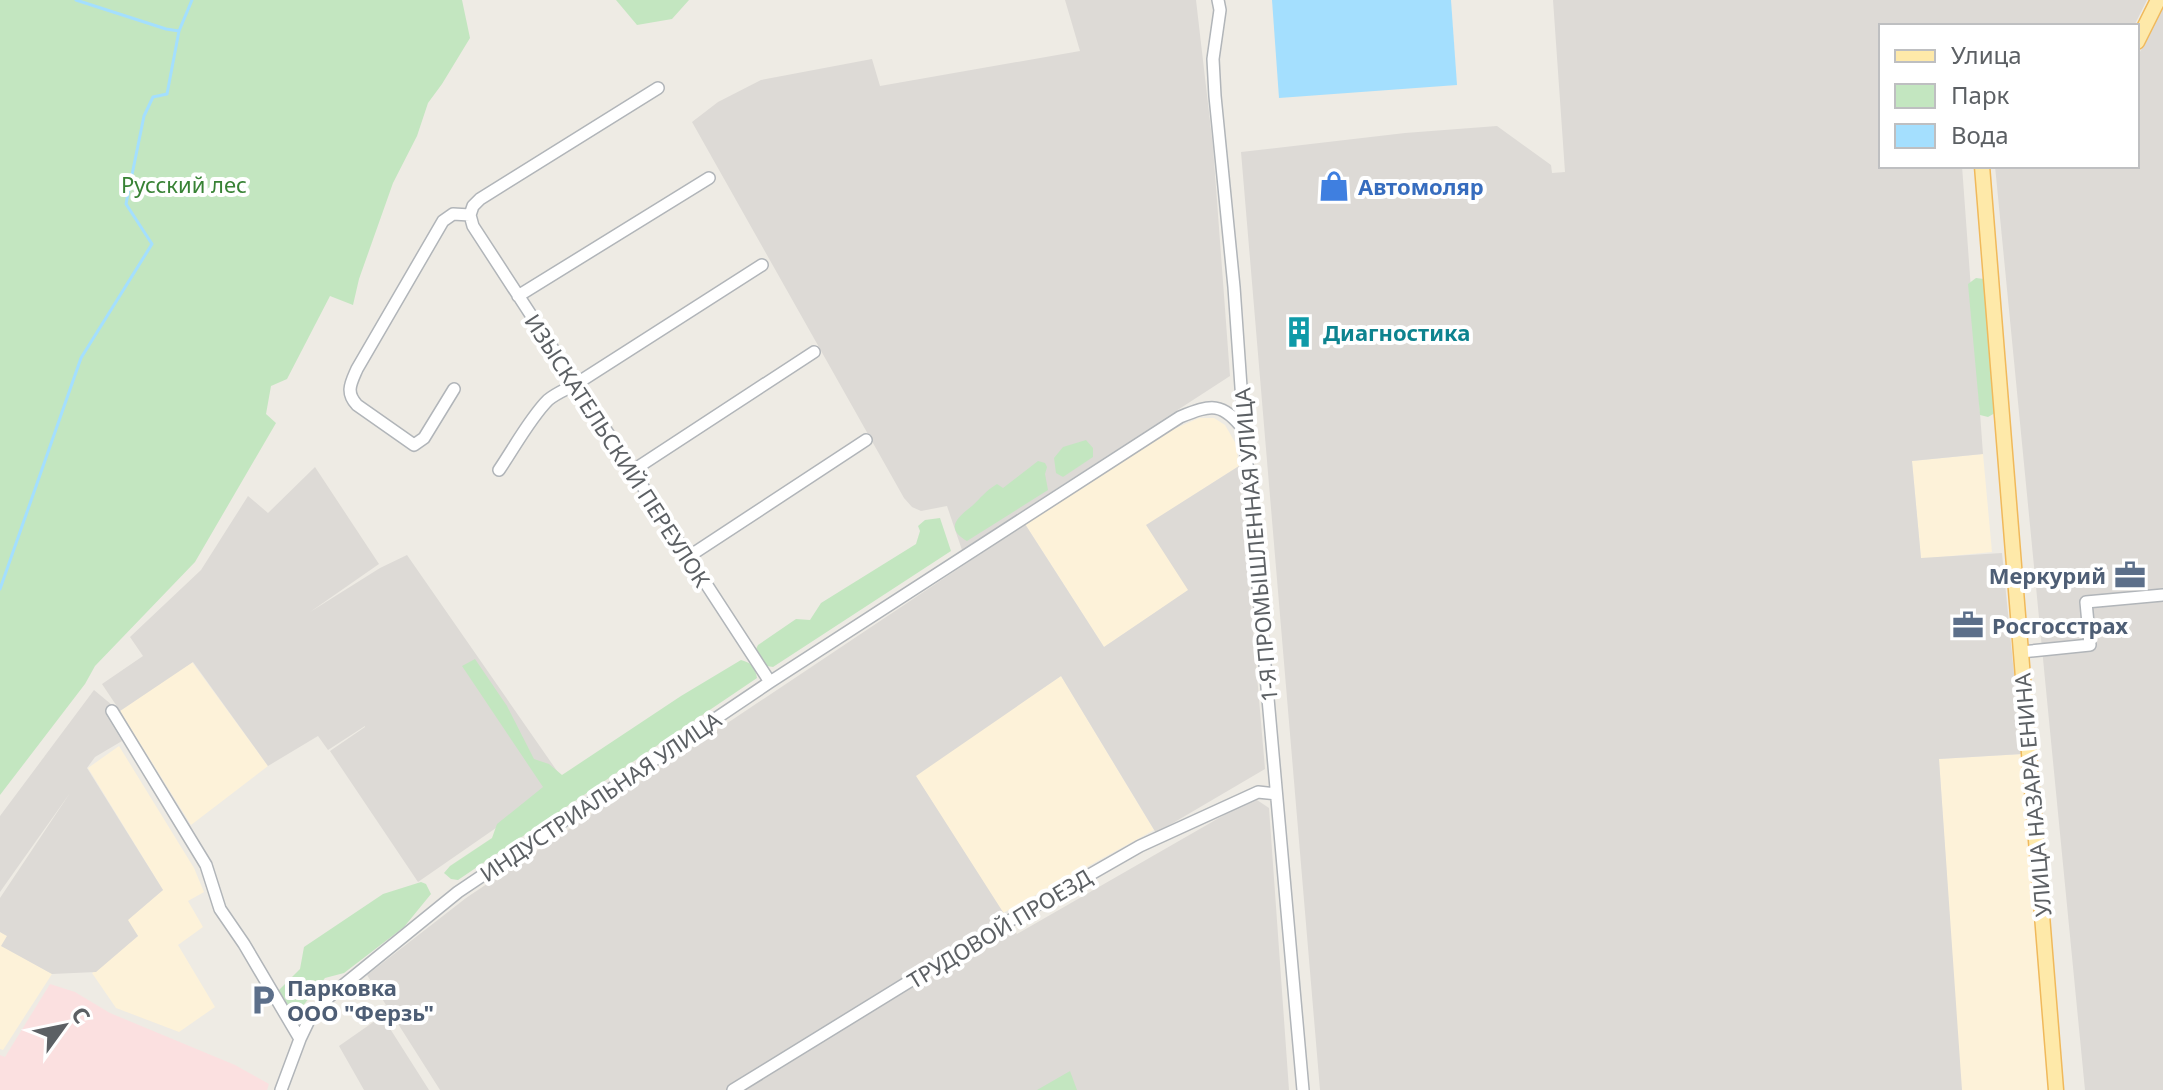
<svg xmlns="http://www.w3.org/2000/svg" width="2163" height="1090" font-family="'Noto Sans',sans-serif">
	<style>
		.commercial { fill: #fdf2d9 }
		.industrial { fill: #dddad6 }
		.medical { fill: #fbe0e0 }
		.green { fill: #c3e6c0 }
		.water { fill: #a4dffe }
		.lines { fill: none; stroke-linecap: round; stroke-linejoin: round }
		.stream { stroke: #a4dffe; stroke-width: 3 }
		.minor-casing { stroke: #b1b5b9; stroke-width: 14 }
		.major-casing { stroke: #f0b95b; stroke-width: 17 }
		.minor { stroke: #fff; stroke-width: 11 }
		.major { stroke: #fee9a9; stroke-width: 14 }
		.labels { text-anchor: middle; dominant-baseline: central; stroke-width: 8; stroke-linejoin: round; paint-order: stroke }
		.park-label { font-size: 22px; fill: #388235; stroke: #fff }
		.shop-label { font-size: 22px; font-weight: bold; fill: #366cbe; stroke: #fff; text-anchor: start }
		.culture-label { font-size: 22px; font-weight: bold; fill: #0d838f; stroke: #fff; text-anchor: start }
		.street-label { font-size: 22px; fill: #5c6064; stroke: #fff }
		.service-label { font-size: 22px; font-weight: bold; fill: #4e5e75; stroke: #fff; text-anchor: start }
	</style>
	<rect width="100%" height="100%" fill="#eeebe4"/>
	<path class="commercial" d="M1199 418H1214L1225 425 1236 444 1239 466 1147 525 1189 590 1104 647 1025 524 1118 461 1165 433Z
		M1983 454 1992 552 1921 559 1912 461Z
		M192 662 268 766 191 825 120 711Z
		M1061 676 1154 830 1003 913 915 775Z
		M119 746 194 868 204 892 188 901 203 927 178 945 215 1007 179 1032 116 1008 92 973 138 936 127 920 163 890 88 768Z
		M2022 754 2050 1090H1961L1939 759Z
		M0 932 7 936 2 946 52 974 3 1050 0 1049Z"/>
	<path class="industrial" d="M1065 0H1196L1213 147 1230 376 962 550 947 506 921 511 912 507 904 498 692 122 718 102 761 80 872 59 880 86 1080 51Z
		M1553 0H2147L2134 26H1881V166H1962L1983 454 1912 461 1921 558 2002 553 2022 754 1939 759 1962 1090H1320L1241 152 1405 133 1497 126 1551 165 1552 173 1565 172Z
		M2163 5V1090H2085L1995 166H2137V58Z
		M1239 466 1265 769 1156 833 1061 676 916 776 1017 934 1245 803 1257 800 1269 808 1289 1090H440L367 975 466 898 1025 524 1104 647 1188 590 1146 525Z
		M315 467 379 564 310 612 380 568 407 555 564 781 418 882 330 751 365 727V726L328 750 318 736 268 766 193 662 120 711 102 684 143 656 130 637 201 570 248 496 268 513Z
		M94 690 112 705 106 715 122 741 95 757 87 768 163 890 128 920 138 936 96 972 52 974 1 946 7 936 0 932V898L70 793 0 892V816Z
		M382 1016 429 1090H364L339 1046Z"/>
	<path class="medical" d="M50 984 75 992 110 1013 235 1065 269 1084 267 1090H0V1055L5 1057Z"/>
	<path class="green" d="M0 0H462L470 38 442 84 428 103 417 136 393 183 359 279 353 305 330 296 287 379 271 386 266 414 276 423 195 562 95 666 85 684 0 795Z
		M616 0H689L672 19 637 25Z
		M1976 278 1984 279 1995 413 1988 417 1980 415 1968 284Z
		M1086 440 1093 448V457L1063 477 1056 473 1054 458 1063 447Z
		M1038 461 1045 463 1047 467 1045 474 1048 490 967 541C944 528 958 517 972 506 981 498 985 491 997 484L1003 488Z
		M940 518 951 551 773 667 767 666 756 649 758 645 796 619 810 620 821 603 916 544 920 531 918 526 925 520Z
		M475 659 507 706 534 759 549 764 562 775 681 696 741 660C752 663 755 667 757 678L458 880 451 879 444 873 450 866 492 838 497 824 543 787 462 666Z
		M421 882 426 884 431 894 404 927 344 973 325 978 298 1012 293 1013 278 991 300 969 304 947 383 894Z
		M1070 1071 1077 1090H1037Z"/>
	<path class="water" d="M1272 0H1451L1457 85 1279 98Z"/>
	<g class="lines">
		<path class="stream" d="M76 0 166 29 179 31
			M0 589 81 358 152 244 126 204 144 116 153 97 167 94 179 31 192 0"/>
		<defs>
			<path id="minor" d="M1218 0 1220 10 1213 59 1215 96 1234 287 1244 430 1303 1090
				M470 215 473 226 770 682
				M470 215 473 206 480 199 658 88
				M518 296 709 178
				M454 389 424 438 414 445 357 405C345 392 351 383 357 369L443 221 453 214 470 215
				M499 470C514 448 530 418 548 400 556 393 567 389 576 384L762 265
				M632 471 814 352
				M688 557 866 440
				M2021 652 2090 645 2086 602 2163 595
				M112 711 206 865 220 909 244 944 300 1039
				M281 1090 300 1039 311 1016 330 996 458 892 770 682 1180 417C1212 404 1222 402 1244 430
				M733 1090 988 933 1140 846 1258 792 1276 794"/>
			<path id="major" d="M2137 42 2158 0
				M1982 166 2056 1090"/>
		</defs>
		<use href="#minor" class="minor-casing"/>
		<use href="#major" class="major-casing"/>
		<use href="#minor" class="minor"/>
		<use href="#major" class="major"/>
	</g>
	<defs>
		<symbol id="shop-bare" viewBox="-9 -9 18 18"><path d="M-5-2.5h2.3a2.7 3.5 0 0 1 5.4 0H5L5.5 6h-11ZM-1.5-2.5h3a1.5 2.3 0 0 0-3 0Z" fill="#3f7fe0" stroke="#fff" stroke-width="2.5" paint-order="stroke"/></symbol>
		<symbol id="building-bare" viewBox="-9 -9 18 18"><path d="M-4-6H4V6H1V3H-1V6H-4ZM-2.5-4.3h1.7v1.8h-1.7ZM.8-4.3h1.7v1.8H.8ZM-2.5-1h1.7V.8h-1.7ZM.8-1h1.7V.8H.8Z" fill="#0f9aa8" stroke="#fff" stroke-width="2.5" paint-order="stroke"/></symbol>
		<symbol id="office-bare" viewBox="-9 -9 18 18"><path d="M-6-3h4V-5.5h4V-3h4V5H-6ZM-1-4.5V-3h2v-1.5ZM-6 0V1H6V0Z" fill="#5c6f8a" stroke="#fff" stroke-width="2.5" paint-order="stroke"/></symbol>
		<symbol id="parking-bare" viewBox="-9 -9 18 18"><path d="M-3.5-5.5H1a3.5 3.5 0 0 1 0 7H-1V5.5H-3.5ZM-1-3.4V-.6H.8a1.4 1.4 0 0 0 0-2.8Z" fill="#5c6f8a" stroke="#fff" stroke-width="2.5" paint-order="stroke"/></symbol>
	</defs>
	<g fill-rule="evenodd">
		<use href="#shop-bare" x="1312" y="164" width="44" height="44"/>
		<use href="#building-bare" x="1277" y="310" width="44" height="44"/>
		<use href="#office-bare" x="2108" y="553" width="44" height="44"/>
		<use href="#office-bare" x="1946" y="603" width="44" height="44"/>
		<use href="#parking-bare" x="241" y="978" width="44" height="44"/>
	</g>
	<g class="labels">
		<g class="park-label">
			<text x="184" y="184">Русский лес</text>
		</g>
		<g class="shop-label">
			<text x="1358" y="186">Автомоляр</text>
		</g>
		<g class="culture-label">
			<text x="1323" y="332">Диагностика</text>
		</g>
		<g class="street-label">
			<text transform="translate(618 450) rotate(57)">ИЗЫСКАТЕЛЬСКИЙ ПЕРЕУЛОК</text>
			<text transform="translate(1255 545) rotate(-95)">1-Я ПРОМЫШЛЕННАЯ УЛИЦА</text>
			<text transform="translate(2032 795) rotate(-95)">УЛИЦА НАЗАРА ЕНИНА</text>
			<text transform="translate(600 796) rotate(-34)">ИНДУСТРИАЛЬНАЯ УЛИЦА</text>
			<text transform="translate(999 928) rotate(-31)">ТРУДОВОЙ ПРОЕЗД</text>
		</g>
		<g class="service-label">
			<text x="2106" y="575" text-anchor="end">Меркурий</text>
			<text x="1992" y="625">Росгосстрах</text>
			<text x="287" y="987">Парковка<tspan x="287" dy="25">ООО "Ферзь"</tspan></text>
		</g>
	</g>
	<rect x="1879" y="24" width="260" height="144" fill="#ffffff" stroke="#bebfc1" stroke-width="2"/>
	<rect x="1895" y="50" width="40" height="12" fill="#fee9a9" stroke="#bebfc1" stroke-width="2"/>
	<text x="1951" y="64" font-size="24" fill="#5c6064">Улица</text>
	<rect x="1895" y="84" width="40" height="24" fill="#c3e6c0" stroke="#bebfc1" stroke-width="2"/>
	<text x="1951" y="104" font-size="24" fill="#5c6064">Парк</text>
	<rect x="1895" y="124" width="40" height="24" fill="#a4dffe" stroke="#bebfc1" stroke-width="2"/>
	<text x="1951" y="144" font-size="24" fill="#5c6064">Вода</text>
	<g transform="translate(64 1026) rotate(57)" stroke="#ffffff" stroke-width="6" paint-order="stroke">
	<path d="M0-6L14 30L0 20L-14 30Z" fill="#5c6064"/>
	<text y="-12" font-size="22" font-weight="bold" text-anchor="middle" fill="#5c6064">С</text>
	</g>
</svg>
